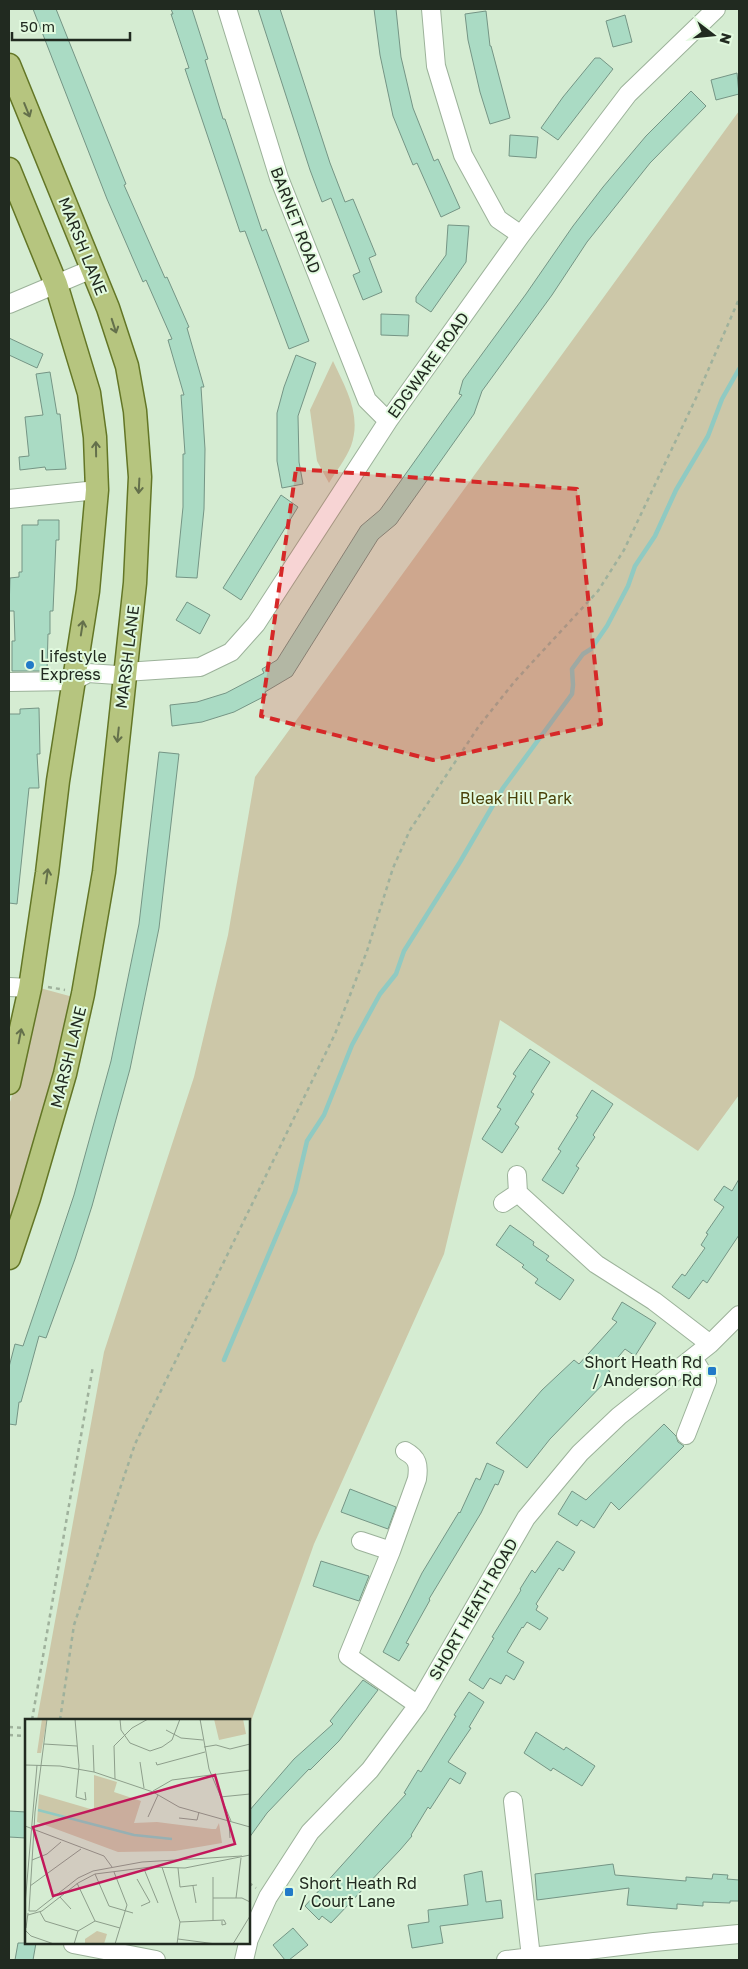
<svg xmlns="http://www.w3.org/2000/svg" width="748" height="1969" font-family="'Golos Text',sans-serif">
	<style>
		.green { fill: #ccc7a8 }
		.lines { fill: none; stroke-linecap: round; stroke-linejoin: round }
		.stream { stroke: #90cac2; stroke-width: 4.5 }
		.building { fill: #aadbc4; stroke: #759585 }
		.minor-casing { stroke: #9cb29a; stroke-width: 20 }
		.major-casing { stroke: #637626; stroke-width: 25 }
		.path { stroke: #9fb19c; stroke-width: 2.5; stroke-dasharray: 4 4; stroke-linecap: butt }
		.minor { stroke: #fff; stroke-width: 18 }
		.major { stroke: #b6c57f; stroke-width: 22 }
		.oneway { stroke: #64704b }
		.marked { fill: #d62828; fill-opacity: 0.2; stroke: #d62828; stroke-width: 4; stroke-dasharray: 10 6; stroke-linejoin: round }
		.poi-dot { fill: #217ac8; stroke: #e2fadf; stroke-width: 2 }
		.labels { text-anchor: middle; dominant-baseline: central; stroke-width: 4; stroke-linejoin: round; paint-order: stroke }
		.street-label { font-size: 16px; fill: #212a20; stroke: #e2fadf }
		.poi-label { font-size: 16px; fill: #212a20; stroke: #e2fadf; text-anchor: start }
		.park-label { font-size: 16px; fill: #494008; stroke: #e2fadf }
		.inset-river { fill: none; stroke: #90cac2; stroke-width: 2.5 }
		.inset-road { fill: none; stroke: #8d9e8b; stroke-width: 1 }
		.view { fill: #c2185b; fill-opacity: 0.15; stroke: #c2185b; stroke-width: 2.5 }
		.inset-edge { fill: none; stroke: #212a20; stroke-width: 2.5 }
	</style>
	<rect width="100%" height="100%" fill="#d5ecd2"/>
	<path class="green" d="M739 111V1095L698 1151 500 1020 444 1254 314 1544 249 1727V1720H37L104 1352 194 1077 228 935 255 777Z
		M333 361C346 389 362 415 351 446 346 459 336 471 329 483L317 461 310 410Z
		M40 988 73 997 75 1000 9 1242V1105L19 1074Z"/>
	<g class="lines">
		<path class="stream" d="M224 1360 295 1192 307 1141 324 1115 352 1045 380 994 396 974 404 951 460 862 503 788 572 694 573 685 572 669 583 654 591 649 607 626 628 586 635 566 655 536 676 490 708 436 722 399 739 369"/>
	</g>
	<path class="building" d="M33 9H56L126 184 124 185 165 278 167 277 189 327 187 328 204 387H201L205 449 204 509 197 578 176 577 183 507V454H185L181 395H184L168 340 172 339 146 280 143 282 107 199Z
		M171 9H192L208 59 205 60 223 119H225L262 231 266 229 309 341 289 349 245 231 240 232 185 69 189 68 171 14H173Z
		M258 9H280L330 163 345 202 353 199 376 255 369 258 382 292 363 300 353 275 360 272 331 198 322 202 310 170Z
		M374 9H396L401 57 413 108 434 161 438 159 460 208 441 217 417 163 413 165 393 116 380 55Z
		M486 11 490 46H491L510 118 490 124 480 92 468 40 465 14Z
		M625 15 632 42 613 47 606 21Z
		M595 58H600L613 69 558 140 541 128 563 97Z
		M737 73 739 94 716 100 711 80Z
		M691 91 706 106 650 163 587 242 552 295 482 391 474 414 396 524 378 539 292 676 265 692 267 695 234 712 202 722 172 726 170 705 197 702 226 693 264 673 262 669 277 660 361 526 380 510 444 420 462 395 459 394 463 380 526 294 573 226 603 187 646 136Z
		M510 135 538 137 536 158 509 156Z
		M448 225 469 226 466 262 431 312 416 302V297L446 255Z
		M381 314 409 315 408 336 381 335Z
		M9 338 43 354 37 368 9 355Z
		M296 355 316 363 298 416 299 462 303 484 282 488 277 461V413L284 387Z
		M50 372 57 414H60L66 469 46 470 45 467 20 470 19 457 29 456 25 417 43 415 36 374Z
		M281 495 298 507 241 600 223 588Z
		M38 520H59V540H56L53 611H50V634H48L47 671H12V641H15L14 611H9L10 578 19 577V572H22V525H38Z
		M187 602 210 615 200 634 176 620Z
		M39 708 40 754H37L39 788H29L17 904 9 903V714H20V709Z
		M159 752 179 754 159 928 130 1069 92 1206 75 1259 46 1338 39 1336 21 1402H19L16 1425 9 1424V1367L15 1344 23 1346 57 1246 74 1195 111 1061 139 924Z
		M530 1049 550 1062 531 1092 534 1094 515 1124 519 1127 502 1153 482 1139 501 1109 497 1107 516 1076 513 1074Z
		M592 1090 613 1104 593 1135 595 1137 576 1166 579 1168 563 1194 542 1180 561 1151 558 1149 578 1117 576 1116Z
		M739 1179V1235L707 1283 703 1280 689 1299 672 1287 682 1274 685 1276 705 1248 701 1245 708 1234 706 1233 724 1207 714 1200 724 1186 732 1191Z
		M510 1225 534 1242 533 1245 549 1256 546 1260 574 1280 560 1300 535 1283 538 1279 522 1267 524 1265 496 1245Z
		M622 1302 656 1323 635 1356 625 1349 608 1369 610 1372 607 1376 609 1378 550 1439 527 1468 496 1443 542 1390 574 1360 579 1364 617 1322 612 1319Z
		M664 1424 676 1436 678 1442 684 1446 619 1510 611 1502 594 1528 581 1520 577 1526 558 1514 572 1491 586 1500Z
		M487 1463 504 1471 498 1485 495 1484 481 1513 429 1599 430 1600 406 1643 409 1644 399 1661 383 1652 422 1573 459 1512 460 1513 476 1478 480 1480Z
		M350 1489 396 1507 388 1529 341 1512Z
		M557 1541 575 1552 563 1571 559 1568 536 1604 538 1606 536 1610 548 1618 540 1630 527 1622 523 1628 522 1627 507 1652 524 1662 514 1680 506 1675 501 1684 490 1678 483 1689 469 1680 494 1638 492 1637 521 1590 520 1589 532 1570 535 1573Z
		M321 1561 369 1576 359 1601 313 1586Z
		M363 1680 378 1690 339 1741 310 1770 309 1769 267 1813 249 1838V1811L294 1759 333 1724 330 1721Z
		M469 1692 484 1702 469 1727 471 1728 448 1762 466 1773 460 1784 450 1778 430 1809 428 1807 411 1835 412 1836 400 1850 331 1923 322 1916 319 1920 305 1906 406 1794 404 1793 418 1770 421 1772 456 1716 454 1715Z
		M536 1732 564 1750 566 1747 595 1766 582 1786 553 1768 551 1771 524 1753Z
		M9 1811 26 1812V1838L9 1837Z
		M613 1864 615 1875 686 1881V1877L712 1879 713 1874 728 1875 727 1879 739 1880V1901H730V1903L703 1902V1906L677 1904V1909L627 1905 629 1888 537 1900 535 1874Z
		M482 1871 486 1902 501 1900 503 1918 440 1926 443 1943 412 1948 408 1925 429 1922 428 1910 468 1905 464 1875Z
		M293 1928 308 1945 289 1960H285L273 1945Z
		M18 1943H36L33 1960H15Z"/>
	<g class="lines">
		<defs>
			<path id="minor" d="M227 9 279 178 367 400 388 421
				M431 9 436 66 463 155 498 219 521 235
				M9 304 92 269
				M9 499 97 490
				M9 682 74 681 88 673 117 675 125 672 200 667 231 652 256 624 388 421 521 235 628 94 716 9
				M9 987 30 988
				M517 1175 518 1193 596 1264 654 1301 710 1344
				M503 1203 518 1193
				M686 1435 707 1381 693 1358
				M405 1451C418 1458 419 1465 417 1479L391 1551 348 1656 418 1705
				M361 1541 391 1551
				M513 1801 531 1957
				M249 1939 268 1897 310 1832 370 1770 418 1705 526 1518 580 1453 619 1416 710 1344 739 1315
				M73 1944 156 1960
				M244 1960 248 1943
				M506 1960 654 1942 739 1934"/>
			<path id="major" d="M9 65 108 308 127 366 135 411 140 477 135 583 104 872 83 994 65 1074 29 1198 9 1258
				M9 169 56 284 89 393 95 437 97 490 88 591 58 781 47 873 30 988 9 1083"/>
		</defs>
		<use href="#minor" class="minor-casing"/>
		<use href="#major" class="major-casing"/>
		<path class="path" d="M48 987 65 990
			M32 1720 93 1366
			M60 1720 74 1625 135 1444 335 1034 367 951 393 868 410 830 479 726 515 681 598 591 624 550 696 398 739 299
			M9 1727 26 1728
			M9 1735 26 1736
			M249 1883 256 1888"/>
		<use href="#minor" class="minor"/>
		<use href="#major" class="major"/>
	</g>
	<defs><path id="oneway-shaft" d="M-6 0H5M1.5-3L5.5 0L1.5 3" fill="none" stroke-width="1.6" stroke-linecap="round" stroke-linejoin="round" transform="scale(1.25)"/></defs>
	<g class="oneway">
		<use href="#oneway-shaft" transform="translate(27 110) rotate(68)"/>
		<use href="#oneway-shaft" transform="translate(114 326) rotate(72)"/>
		<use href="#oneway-shaft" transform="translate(96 449) rotate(-91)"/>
		<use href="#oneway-shaft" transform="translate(139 486) rotate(93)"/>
		<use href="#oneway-shaft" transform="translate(82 628) rotate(-81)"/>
		<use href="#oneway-shaft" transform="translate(118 735) rotate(96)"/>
		<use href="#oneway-shaft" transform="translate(47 876) rotate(-82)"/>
		<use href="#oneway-shaft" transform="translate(20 1036) rotate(-79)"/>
	</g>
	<path class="marked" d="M296 469 577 489 601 724 433 760 261 716Z"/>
	<g class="poi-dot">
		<circle cx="30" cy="665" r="5"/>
		<rect x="707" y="1366" width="10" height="10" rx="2.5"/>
		<rect x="284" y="1887" width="10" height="10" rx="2.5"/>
	</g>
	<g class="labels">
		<g class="street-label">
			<text transform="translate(296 220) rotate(69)">BARNET ROAD</text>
			<text transform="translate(83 246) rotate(68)">MARSH LANE</text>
			<text transform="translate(428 365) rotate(-54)">EDGWARE ROAD</text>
			<text transform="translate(127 657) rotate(-83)">MARSH LANE</text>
			<text transform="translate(68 1057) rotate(-76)">MARSH LANE</text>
			<text transform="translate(473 1609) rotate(-60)">SHORT HEATH ROAD</text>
		</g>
		<g class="poi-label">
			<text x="40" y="656">Lifestyle<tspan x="40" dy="18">Express</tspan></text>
			<text x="702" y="1362" text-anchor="end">Short Heath Rd<tspan x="702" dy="18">/ Anderson Rd</tspan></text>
			<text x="299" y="1883">Short Heath Rd<tspan x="299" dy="18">/ Court Lane</tspan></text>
		</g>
		<g class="park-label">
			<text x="516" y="798">Bleak Hill Park</text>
		</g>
	</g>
	<g transform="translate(25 1719)">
		<rect width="225" height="225" fill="#d5ecd2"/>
		<path d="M17 0H22L16 34H12ZM189 0H218L221 15 194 21ZM69 56 92 63 89 73 116 82 109 104 132 103 187 110H191L194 104 197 124 150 132 93 133 12 103 14 75 69 91ZM72 212 82 215 79 225H60V220Z" fill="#ccc7a8"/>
		<path class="inset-river" d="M13 91 109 116 147 120"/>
		<path class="inset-road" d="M50 0 54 47 51 78 61 81 60 73M95 0 96 11 105 24 125 32 137 28 147 21 155 0M175 0 184 50 206 102M141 11 156 19 178 21M19 25 52 27M68 26 69 53M179 28 191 26 205 30 225 25M115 43 119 69M131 43 132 46 180 33M0 46 35 47 69 53 128 73 154 88 225 108M90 60 89 27 107 9 123 0M128 72 147 61 225 51M195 78 225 75M123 98 133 76M154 99 172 101 174 93M204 103 205 119M0 107 79 137 87 148M7 141 22 135 36 123M137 148 155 203 152 225M153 149 155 168 172 166M119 150 133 184M89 153 102 186 90 225M70 155 84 187 108 194M112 160 125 183 116 187M52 164 70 202 95 209M5 167 56 130M168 167 171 184M35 178 46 190M188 179H217L225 183M211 179 216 139M0 186 12 46M4 192 10 93 22 0M4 192H11L53 159 68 152 117 143 217 137M15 193 20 202 53 212M3 196 17 192 53 164 70 155 126 148 160 149 225 136M188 201V158M155 203 199 201 201 205 197 206V202M1 209 3 194M0 211 6 217 29 225M153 220 191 225M49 225 53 212 70 202M208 225 225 197"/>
		<path class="view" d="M190 56 210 125 28 177 8 108Z"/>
		<rect width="225" height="225" class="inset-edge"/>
	</g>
	<rect width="748" height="1969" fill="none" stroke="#212a20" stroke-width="20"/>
	<g transform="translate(713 35) rotate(106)" stroke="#e2fadf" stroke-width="4" paint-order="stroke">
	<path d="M0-4L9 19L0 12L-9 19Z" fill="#212a20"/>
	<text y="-8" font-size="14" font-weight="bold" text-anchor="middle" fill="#212a20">N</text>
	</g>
	<path d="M12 32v8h118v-8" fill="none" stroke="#212a20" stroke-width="2.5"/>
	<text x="20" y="32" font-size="15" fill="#212a20" stroke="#e2fadf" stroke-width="4" paint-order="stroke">50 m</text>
</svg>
